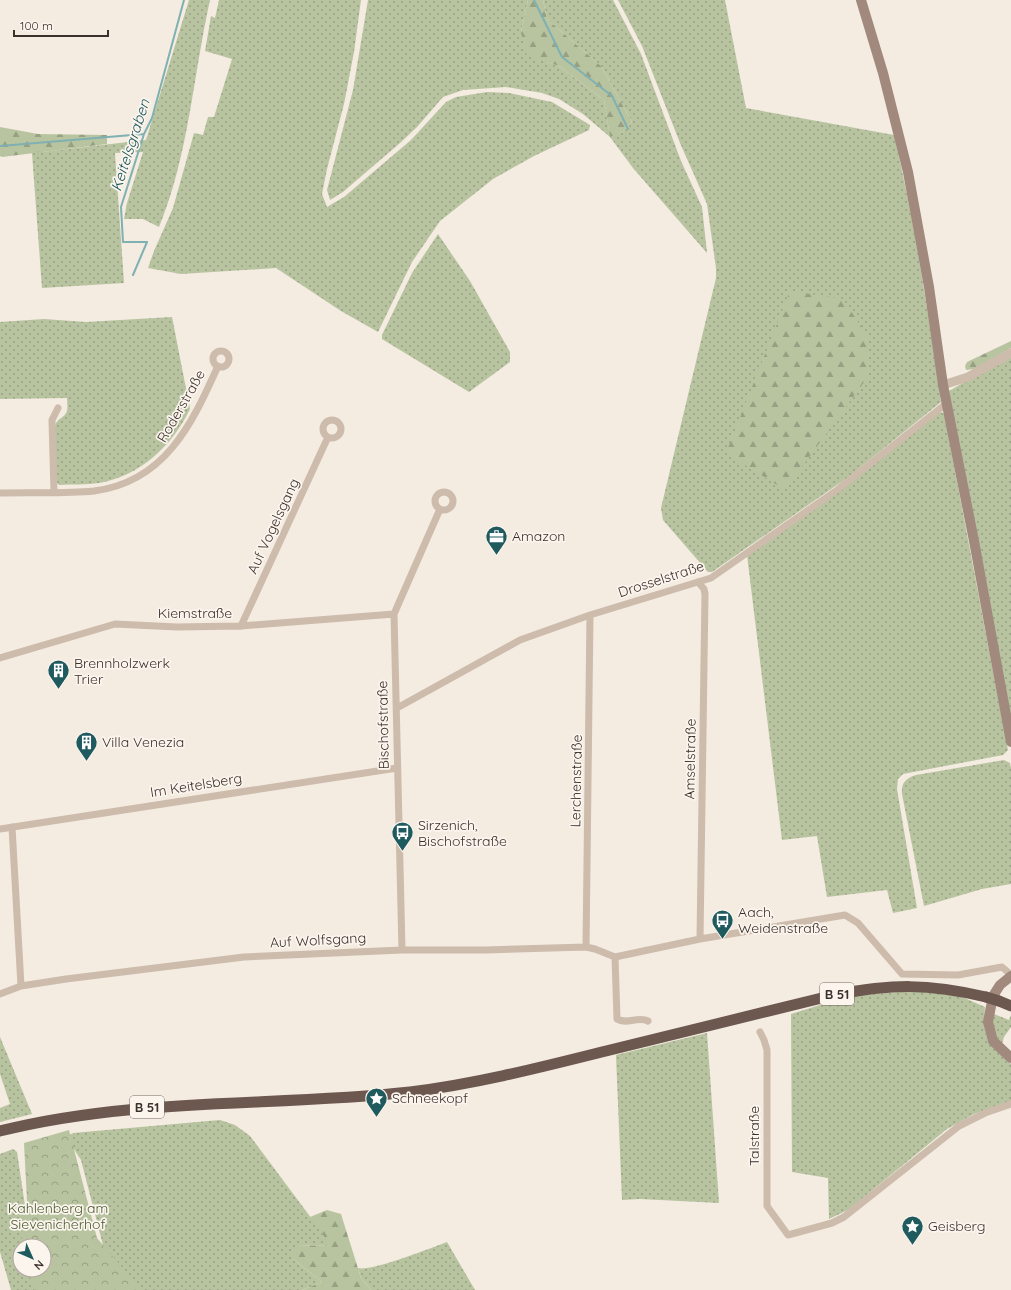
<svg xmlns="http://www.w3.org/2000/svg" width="1011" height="1290" font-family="Quicksand,sans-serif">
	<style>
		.grass { fill: url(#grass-dots) }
		.forest { fill: url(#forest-firs) }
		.park { fill: url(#park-crowns) }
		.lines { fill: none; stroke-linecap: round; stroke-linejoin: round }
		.stream { stroke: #7fb0b2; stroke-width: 2 }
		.minor { stroke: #cdbbac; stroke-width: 7 }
		.tertiary { stroke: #cdbbac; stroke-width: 9 }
		.secondary { stroke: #a18a7d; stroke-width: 10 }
		.trunk { stroke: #6c584f; stroke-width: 11 }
		.trunk-bridge { stroke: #6c584f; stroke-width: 11 }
		.labels { text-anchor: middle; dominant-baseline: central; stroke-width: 3.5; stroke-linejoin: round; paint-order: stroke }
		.shield { fill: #fbf5ee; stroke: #756b66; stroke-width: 1 }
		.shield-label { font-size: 13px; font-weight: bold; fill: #3b302b }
		.street-label { font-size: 14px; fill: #3b302b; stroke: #fbf5ee }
		.poi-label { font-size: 14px; fill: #3b302b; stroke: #fbf5ee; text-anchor: start }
		.park-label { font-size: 14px; fill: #4a5a2e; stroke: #fbf5ee }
		.water-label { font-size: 15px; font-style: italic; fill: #1f5a5e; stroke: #fbf5ee }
	</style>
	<defs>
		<pattern id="grass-dots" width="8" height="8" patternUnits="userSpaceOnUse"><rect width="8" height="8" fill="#b8c4a0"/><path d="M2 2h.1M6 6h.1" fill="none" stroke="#97a083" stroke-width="1.8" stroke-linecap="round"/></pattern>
		<pattern id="forest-firs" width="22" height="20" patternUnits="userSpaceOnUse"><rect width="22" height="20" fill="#b8c4a0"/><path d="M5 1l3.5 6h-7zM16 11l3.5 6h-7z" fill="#97a083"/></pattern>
		<pattern id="park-crowns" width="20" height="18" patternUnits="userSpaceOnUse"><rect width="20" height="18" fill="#b8c4a0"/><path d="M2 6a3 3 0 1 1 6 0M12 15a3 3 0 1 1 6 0" fill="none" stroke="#97a083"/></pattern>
	</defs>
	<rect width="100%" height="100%" fill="#f4ebe1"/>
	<path class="grass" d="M189 0H210C193 76 189 154 159 227L143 219H124L127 203 143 152 115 153 124 283 42 288 32 153 146 140Z
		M219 0H361L354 52 344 104 327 169 322 194 327 207 344 197 411 140 446 102 456 97 487 92 509 93 552 102 590 125 589 130 534 156 493 179 440 221 412 262 378 332 341 311 276 268 181 274 148 268 154 251 173 208 194 133 203 135 208 117H214L232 59 205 51 211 16 215 18Z
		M368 0H528L521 32 547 62 559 66 604 100 610 136 623 132 632 122 601 66 547 19 543 0H613L641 54 681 161 702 207 707 253 633 168 610 137 583 114 559 99 542 93 506 87 463 90 443 97 417 127 400 143 343 192 330 200 327 190 353 90Z
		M618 0H725L746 108 894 135C915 223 928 312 941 402L847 478 712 572H708L663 520 661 508 716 278V268L707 204 680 143 642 46Z
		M438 234 470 281 510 352V362L469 392 382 339V335L412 273Z
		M172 317 190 409C172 446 140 476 99 483 86 485 72 484 59 485L56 482 55 426C57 418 65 418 67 411 68 407 67 402 67 398L0 399V322L44 319 86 322Z
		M1011 355V729L949 391Z
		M939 412 944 413 1008 750 1003 755 903 774 898 779 897 789 917 908 893 913 887 890 827 897 817 836 782 840 747 555Z
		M1004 760 1010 763 1011 768V884L982 889 924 906 902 794C901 783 906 778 916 775Z
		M914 991 960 996 985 1007 984 1026 988 1041 1011 1064V1101L974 1114 947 1129 848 1210 829 1219 828 1178 792 1172 791 1014 820 1005 860 995Z
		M994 1014 1009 1020 1011 1015V1027L1004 1037 1002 1044 999 1043 992 1023Z
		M707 1033 719 1203 640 1199 622 1200 616 1055Z
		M0 1037 32 1114 0 1122V1108L10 1104 0 1074Z
		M220 1120 235 1125 250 1136 332 1246 296 1245 293 1259 322 1282 302 1290H140L105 1253 81 1160 66 1137 73 1133Z
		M13 1149 17 1152 31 1246H20V1270H38L44 1290H11L0 1252V1154Z
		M447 1242 475 1290H371L361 1278 358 1268C371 1272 431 1248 447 1242Z"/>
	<path class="forest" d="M528 0H543L547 19 601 66 632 122 623 132 610 137 604 100 559 66 527 56 521 32Z
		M0 127 38 134 107 135V144L2 157 0 156Z
		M790 291 843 299 868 337 867 378 785 490 726 453Z
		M1011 341V348L974 369 966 370 965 366 967 362Z
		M327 1210 341 1214 361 1278 371 1290H302L322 1282 293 1259 292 1251 296 1245 331 1246 310 1217Z"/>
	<path class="park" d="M69 1130 97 1238 142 1290H34L28 1270H44V1246H23L21 1234 27 1201 24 1143Z"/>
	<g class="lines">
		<path class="stream" d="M534 0 562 57 612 96 628 129
			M0 146 144 134
			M133 275 147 242H123L121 207 144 134 152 118 184 0"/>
		<path class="minor" d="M213 359a8 8 0 1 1 16 0a8 8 0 1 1-16 0Z
			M323 429a9 9 0 1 1 18 0a9 9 0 1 1-18 0Z
			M54 492 52 420 58 408
			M435 501a9 9 0 1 1 18 0a9 9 0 1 1-18 0Z
			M0 493C31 492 63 494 94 491 165 482 192 424 218 366
			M698 582 704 589 705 594 700 939
			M241 626 328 437
			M0 658 115 624 177 627 241 626 394 614
			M397 708 520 640 590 615 711 578 837 490 947 403
			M12 827 21 986
			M0 829 397 768
			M586 947 590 615
			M402 950 394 614 440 509
			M0 994 21 986 66 979 244 957 402 950H486L586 947 595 949 615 957
			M648 1021C638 1016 627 1025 617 1019L615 957 700 939 845 915 858 923 902 974 958 975 1002 967 1011 975
			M760 1032 764 1040 767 1050V1206L788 1235 832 1223 844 1217 959 1126 985 1113 1011 1104"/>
		<path class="tertiary" d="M943 385 968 377 1011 353"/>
		<path class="secondary" d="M861 0 883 73 908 172 929 287 943 385 974 541 1011 742
			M1011 976 1000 985 993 996 988 1022 993 1041 1011 1058"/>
		<path class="trunk" d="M999 1001 1011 1006
			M0 1131C135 1097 273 1107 410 1092 476 1084 542 1067 606 1051 682 1032 758 1014 834 995 892 984 927 983 986 997"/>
		<path class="trunk-bridge" d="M986 997 999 1001"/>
	</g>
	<defs>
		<symbol id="office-pin" viewBox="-11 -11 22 30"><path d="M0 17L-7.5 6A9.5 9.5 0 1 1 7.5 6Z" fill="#1f5a5e" stroke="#fbf5ee"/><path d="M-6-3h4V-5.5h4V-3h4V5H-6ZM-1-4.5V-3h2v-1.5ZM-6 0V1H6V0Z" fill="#fff"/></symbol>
		<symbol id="building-pin" viewBox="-11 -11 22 30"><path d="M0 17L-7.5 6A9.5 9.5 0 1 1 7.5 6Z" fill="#1f5a5e" stroke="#fbf5ee"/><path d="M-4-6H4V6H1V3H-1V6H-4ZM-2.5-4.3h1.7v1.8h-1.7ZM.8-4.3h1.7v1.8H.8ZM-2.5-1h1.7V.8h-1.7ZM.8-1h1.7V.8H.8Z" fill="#fff"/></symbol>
		<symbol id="bus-pin" viewBox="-11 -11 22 30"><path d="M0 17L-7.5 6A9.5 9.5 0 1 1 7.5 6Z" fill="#1f5a5e" stroke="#fbf5ee"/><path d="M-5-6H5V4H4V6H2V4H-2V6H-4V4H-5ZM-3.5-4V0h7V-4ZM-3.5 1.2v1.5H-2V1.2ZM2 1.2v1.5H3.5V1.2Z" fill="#fff"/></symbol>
		<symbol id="sight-pin" viewBox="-11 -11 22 30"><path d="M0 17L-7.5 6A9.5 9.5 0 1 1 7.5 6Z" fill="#1f5a5e" stroke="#fbf5ee"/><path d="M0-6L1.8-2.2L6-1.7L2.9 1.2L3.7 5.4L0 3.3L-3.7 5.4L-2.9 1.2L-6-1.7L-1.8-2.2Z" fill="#fff"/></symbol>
	</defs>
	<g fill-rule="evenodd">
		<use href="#office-pin" x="484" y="524" width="25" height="34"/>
		<use href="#building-pin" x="46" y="658" width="25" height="34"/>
		<use href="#building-pin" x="74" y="730" width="25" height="34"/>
		<use href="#bus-pin" x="390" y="820" width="25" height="34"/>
		<use href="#bus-pin" x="710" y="908" width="25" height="34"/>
		<use href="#sight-pin" x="364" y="1086" width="25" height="34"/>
		<use href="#sight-pin" x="900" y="1214" width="25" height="34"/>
	</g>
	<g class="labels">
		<g class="shield">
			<rect x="820" y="983" width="34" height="22" rx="3"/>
			<rect x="130" y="1096" width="34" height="22" rx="3"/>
		</g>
		<g class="shield-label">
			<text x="837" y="994">B 51</text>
			<text x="147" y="1107">B 51</text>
		</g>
		<g class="street-label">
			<text transform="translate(181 406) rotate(-60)">Roderstraße</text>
			<text transform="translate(273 526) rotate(-65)">Auf Vogelsgang</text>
			<text transform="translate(661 579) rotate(-18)">Drosselstraße</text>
			<text x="195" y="613">Kiemstraße</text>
			<text transform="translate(383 725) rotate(-91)">Bischofstraße</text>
			<text transform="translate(690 759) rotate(-89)">Amselstraße</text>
			<text transform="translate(576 781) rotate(-89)">Lerchenstraße</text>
			<text transform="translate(196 785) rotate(-9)">Im Keitelsberg</text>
			<text transform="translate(318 940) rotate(-3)">Auf Wolfsgang</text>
			<text transform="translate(754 1136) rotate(-90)">Talstraße</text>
		</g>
		<g class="poi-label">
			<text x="512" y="536">Amazon</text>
			<text x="74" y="663">Brennholzwerk<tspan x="74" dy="16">Trier</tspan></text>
			<text x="102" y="742">Villa Venezia</text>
			<text x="418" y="825">Sirzenich,<tspan x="418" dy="16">Bischofstraße</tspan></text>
			<text x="738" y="912">Aach,<tspan x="738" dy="16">Weidenstraße</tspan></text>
			<text x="392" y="1098">Schneekopf</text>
			<text x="928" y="1226">Geisberg</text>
		</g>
		<g class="park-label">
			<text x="58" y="1208">Kahlenberg am<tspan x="58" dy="16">Sievenicherhof</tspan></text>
		</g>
		<g class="water-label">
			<text transform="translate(130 145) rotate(-72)">Keitelsgraben</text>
		</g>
	</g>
	<g transform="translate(32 1258) rotate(135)"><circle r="19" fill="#fbf5ee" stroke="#aea6a0"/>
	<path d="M0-3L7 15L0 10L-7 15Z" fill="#1f5a5e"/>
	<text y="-6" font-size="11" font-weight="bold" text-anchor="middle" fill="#3b302b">N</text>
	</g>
	<path d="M14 30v6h94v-6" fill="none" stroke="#3b302b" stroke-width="2"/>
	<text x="20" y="30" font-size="12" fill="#3b302b" stroke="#fbf5ee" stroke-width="3" paint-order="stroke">100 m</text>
</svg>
